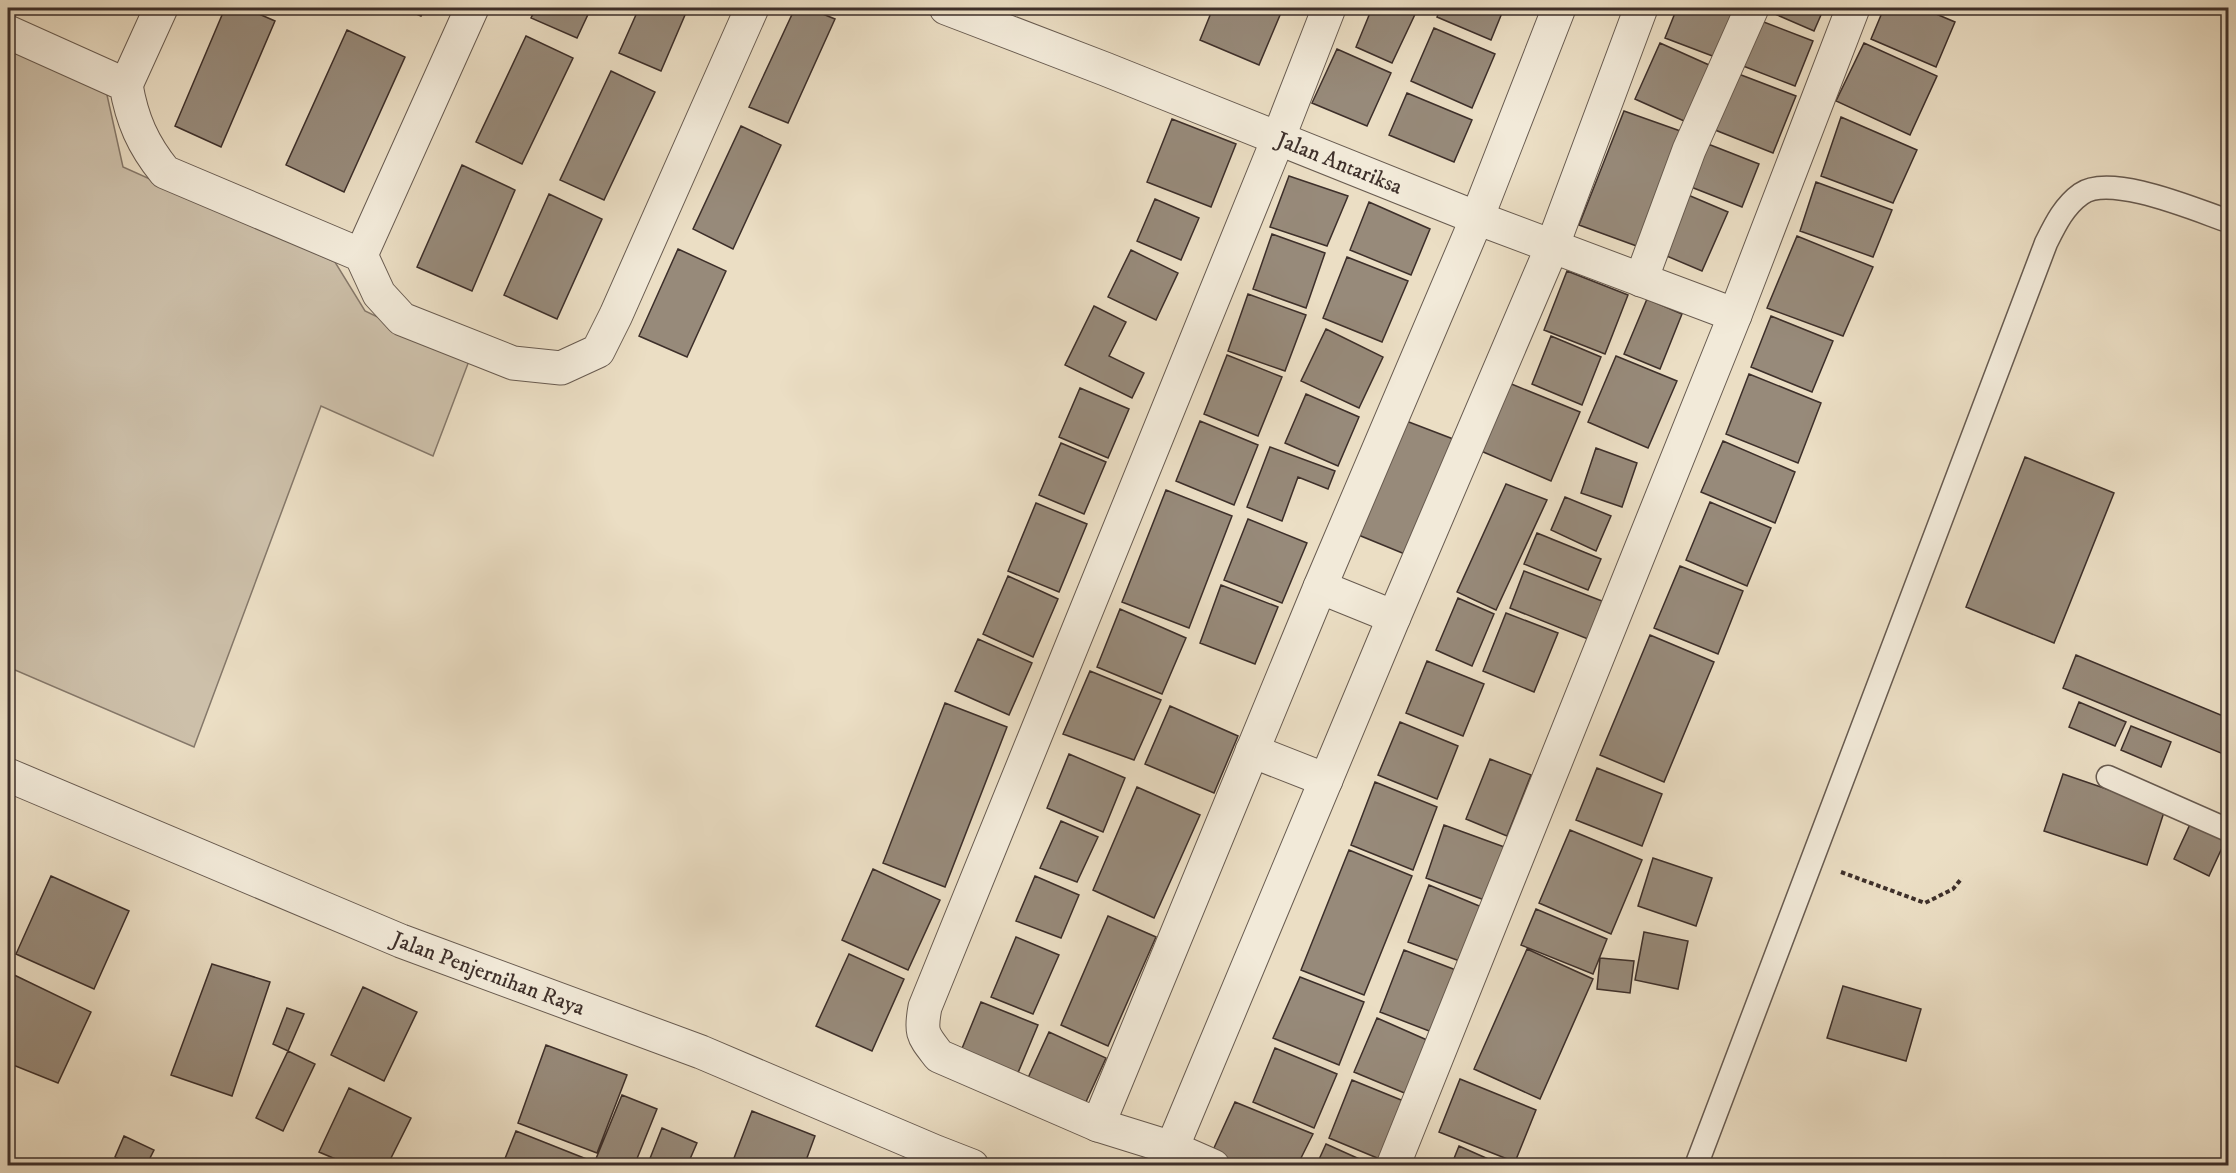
<svg xmlns="http://www.w3.org/2000/svg" width="2236" height="1173" font-family="'IM FELL DW Pica',serif">
	<style>
		.green { fill: #cdc0aa; stroke: #85786a; stroke-width: 1.5 }
		.building { fill: #978a7a; stroke: #3d2f2a; stroke-width: 1.5 }
		.lines { fill: none; stroke-linecap: round; stroke-linejoin: round }
		.lane-casing { stroke: #685b50; stroke-width: 25 }
		.street-casing { stroke: #685b50; stroke-width: 35 }
		.path { stroke: #3d2f2a; stroke-width: 4; stroke-dasharray: 4.5 3; stroke-linecap: butt }
		.lane { stroke: #f2ead9; stroke-width: 22 }
		.street { stroke: #f2ead9; stroke-width: 33 }
		.labels { text-anchor: middle; dominant-baseline: central; stroke-width: 4.5; stroke-linejoin: round; paint-order: stroke }
		.street-label { font-size: 22px; fill: #3d2f2a; stroke: #f2ead9 }
	</style>
	<rect width="100%" height="100%" fill="#ebdec4"/>
	<filter id="stains"><feTurbulence type="fractalNoise" baseFrequency=".00333" numOctaves="4"/><feColorMatrix values="0 0 0 0 .2 0 0 0 0 .09 0 0 0 0 .02 0 0 0 .5 -.17"/></filter>
	<radialGradient id="worn" r=".72"><stop offset=".6" stop-color="#630" stop-opacity="0"/><stop offset="1" stop-color="#630" stop-opacity=".3"/></radialGradient>
	<path class="green" d="M8 41 105 86 123 167 335 262 365 311 469 361 433 456 321 406 194 747 8 667Z"/>
	<path class="building" d="M225 8H245L275 21 221 147 175 126Z
		M402 8H425L421 16Z
		M536 8H591L577 38 531 18Z
		M639 8H688L661 71 619 53Z
		M795 8H808L835 19 788 123 749 107Z
		M1213 8H1283L1259 65 1200 40Z
		M1372 8H1418L1392 63 1356 47Z
		M1441 8H1504L1491 40 1437 17Z
		M1677 8H1743L1723 60 1665 38Z
		M1761 8H1824L1814 31Z
		M1884 8H1922L1955 22 1936 67 1871 39Z
		M1756 19 1813 41 1795 86 1738 64Z
		M1434 28 1495 54 1472 108 1411 81Z
		M347 30 405 57 344 192 286 165Z
		M526 36 573 58 522 164 476 142Z
		M1660 43 1718 69 1693 125 1635 99Z
		M1864 43 1937 76 1910 135 1836 101Z
		M1337 49 1391 73 1367 126 1312 103Z
		M611 71 655 92 604 200 560 180Z
		M1736 73 1796 96 1773 153 1710 128Z
		M1407 93 1472 120 1454 162 1389 135Z
		M1624 111 1686 133 1642 248 1579 225Z
		M1841 117 1917 150 1893 203 1821 176Z
		M1172 119 1236 144 1211 207 1147 182Z
		M741 126 781 145 733 249 693 229Z
		M1708 144 1759 164 1742 207 1691 187Z
		M462 165 515 190 472 291 417 267Z
		M1289 176 1348 196 1327 246 1270 227Z
		M1816 182 1892 210 1873 257 1800 231Z
		M1681 192 1728 212 1702 271 1655 251Z
		M549 194 602 219 557 319 504 295Z
		M1155 199 1199 218 1181 260 1137 241Z
		M1369 202 1430 229 1411 275 1350 250Z
		M1272 234 1325 253 1306 308 1253 289Z
		M1797 236 1873 267 1843 336 1767 308Z
		M678 249 726 271 687 357 639 336Z
		M1131 250 1178 273 1156 320 1108 297Z
		M1347 257 1408 281 1382 342 1323 318Z
		M1567 271 1628 295 1605 354 1544 330Z
		M1248 294 1306 315 1285 371 1228 351Z
		M1647 299 1682 314 1660 369 1624 354Z
		M1094 306 1126 322 1109 356 1144 373 1132 398 1065 365Z
		M1771 316 1833 341 1812 392 1751 367Z
		M1326 329 1383 357 1359 408 1301 381Z
		M1551 336 1601 357 1582 405 1532 384Z
		M1227 355 1282 377 1258 436 1204 414Z
		M1616 356 1677 381 1648 448 1588 422Z
		M1749 374 1821 403 1798 463 1726 434Z
		M1509 383 1580 412 1551 481 1481 451Z
		M1080 388 1129 409 1108 458 1059 437Z
		M1306 394 1359 417 1338 466 1285 443Z
		M1401 419 1461 442 1412 557 1356 534Z
		M1200 421 1258 445 1234 505 1176 481Z
		M1723 441 1795 472 1775 523 1701 492Z
		M1061 443 1106 462 1084 514 1039 495Z
		M1270 447 1335 471 1328 489 1298 477 1282 521 1247 507Z
		M1596 448 1637 463 1622 507 1581 493Z
		M2025 457 2114 493 2054 643 1966 607Z
		M1506 484 1547 500 1496 610 1457 592Z
		M1166 490 1232 516 1189 628 1122 602Z
		M1565 497 1611 516 1596 551 1551 530Z
		M1710 502 1771 528 1747 586 1686 560Z
		M1036 503 1087 524 1059 592 1008 571Z
		M1248 519 1307 543 1282 603 1224 580Z
		M1537 533 1601 559 1588 590 1524 564Z
		M1680 566 1743 591 1718 654 1654 628Z
		M1524 571 1602 601 1588 639 1510 608Z
		M1008 576 1058 599 1033 657 983 634Z
		M1221 585 1278 607 1255 664 1200 643Z
		M1458 598 1494 614 1472 666 1436 650Z
		M1120 609 1186 638 1162 694 1097 667Z
		M1506 613 1558 633 1534 692 1483 671Z
		M1650 635 1714 662 1664 782 1600 755Z
		M978 639 1032 663 1009 715 955 691Z
		M2076 655 2228 718V756L2063 688Z
		M1427 661 1484 684 1463 736 1406 713Z
		M1090 671 1161 700 1134 760 1063 734Z
		M2079 702 2126 722 2115 746 2069 727Z
		M945 703 1007 727 945 887 883 863Z
		M1170 706 1238 736 1214 793 1145 764Z
		M1400 722 1458 746 1437 799 1378 775Z
		M2131 726 2171 742 2161 767 2121 750Z
		M1069 754 1125 778 1103 832 1047 808Z
		M1490 759 1531 775 1507 836 1466 819Z
		M1597 768 1662 794 1642 846 1576 820Z
		M2063 774 2165 809 2147 865 2044 831Z
		M1375 782 1437 807 1413 870 1351 845Z
		M1137 787 1200 815 1154 918 1093 890Z
		M2192 820 2227 837 2209 876 2174 859Z
		M1061 821 1098 837 1077 882 1040 868Z
		M1444 825 1507 848 1487 901 1426 878Z
		M1570 830 1642 860 1611 934 1539 903Z
		M1349 850 1412 876 1364 995 1301 970Z
		M1653 858 1712 878 1696 926 1638 906Z
		M873 869 940 900 908 970 842 940Z
		M51 876 129 911 94 989 16 954Z
		M1035 876 1079 895 1061 938 1016 921Z
		M1429 885 1484 908 1465 963 1408 942Z
		M1536 909 1607 939 1593 974 1521 945Z
		M1108 916 1156 937 1108 1046 1061 1025Z
		M1644 932 1688 941 1678 989 1635 980Z
		M1016 937 1059 955 1033 1014 991 997Z
		M1527 949 1593 979 1540 1099 1474 1069Z
		M1404 950 1461 972 1437 1034 1380 1012Z
		M849 954 904 979 872 1051 816 1026Z
		M1600 958 1634 961 1630 993 1597 989Z
		M212 964 270 982 232 1096 171 1075Z
		M8 972 91 1012 58 1083 8 1063Z
		M1300 977 1364 1002 1339 1065 1273 1038Z
		M1843 986 1921 1009 1906 1061 1827 1038Z
		M363 987 417 1012 384 1081 331 1055Z
		M981 1002 1038 1025 1012 1087 956 1063Z
		M287 1008 304 1014 288 1051 273 1044Z
		M1377 1018 1436 1044 1414 1097 1354 1072Z
		M1049 1032 1106 1058 1080 1115 1023 1089Z
		M546 1045 627 1075 597 1153 518 1123Z
		M1275 1048 1337 1074 1314 1128 1253 1102Z
		M288 1051 315 1064 283 1131 256 1118Z
		M1460 1079 1536 1110 1515 1162 1439 1132Z
		M1352 1080 1406 1102 1382 1160 1329 1138Z
		M349 1088 411 1118 387 1166H352L319 1152Z
		M622 1095 657 1109 634 1166H593Z
		M1235 1102 1313 1134 1297 1166H1220L1208 1161Z
		M752 1111 815 1136 804 1166H731Z
		M662 1128 697 1143 687 1166H647Z
		M516 1131 589 1160 587 1166H502Z
		M124 1136 154 1150 146 1166H133L115 1157Z
		M1326 1144 1375 1166H1316Z
		M1459 1146 1504 1166H1451Z"/>
	<g class="lines">
		<defs>
			<path id="lane" d="M2108 777 2228 830
				M1696 1166 2046 243C2055 225 2064 206 2081 194 2110 173 2196 210 2228 221"/>
			<g id="street">
				<path id="s1" d="M946 8 1105 69 1477 218 1735 315"/>
				<path d="M8 32 126 85C132 120 143 145 165 172L361 255 379 294 402 319 513 363 561 368 598 351 616 315 752 8"/>
				<path d="M126 85 161 8"/>
				<path d="M361 255 472 8"/>
				<path d="M1641 280 1689 150 1752 8"/>
				<path d="M1320 587 1394 617"/>
				<path d="M1252 751 1326 780"/>
				<path id="s2" d="M8 775 401 941 701 1052 936 1152 972 1166"/>
				<path d="M1098 1125 1320 587 1477 218 1559 8"/>
				<path d="M1172 1148 1394 617 1552 247 1641 8"/>
				<path d="M1213 1166 1172 1148 1098 1125 939 1056C923 1035 920 1034 925 1007L1278 139 1329 8"/>
				<path d="M1393 1166 1735 315 1853 8"/>
			</g>
		</defs>
		<use href="#lane" class="lane-casing"/>
		<use href="#street" class="street-casing"/>
		<path class="path" d="M1841 872 1925 903 1953 889 1962 878"/>
		<use href="#lane" class="lane"/>
		<use href="#street" class="street"/>
	</g>
	<g class="labels">
		<g class="street-label">
			<text stroke="none"><textPath href="#s1" startOffset="423">Jalan Antariksa</textPath></text>
			<text stroke="none"><textPath href="#s2" startOffset="520">Jalan Penjernihan Raya</textPath></text>
		</g>
	</g>
	<rect width="2236" height="1173" fill="none" stroke="#ebdec4" stroke-width="30"/>
	<rect x="9" y="9" width="2218" height="1155" fill="none" stroke="#3d2f2a" stroke-width="3"/>
	<rect x="15" y="15" width="2206" height="1143" fill="none" stroke="#3d2f2a" stroke-width="1.5"/>
	<rect width="100%" height="100%" filter="url(#stains)"/>
	<rect width="100%" height="100%" fill="url(#worn)"/>
</svg>
